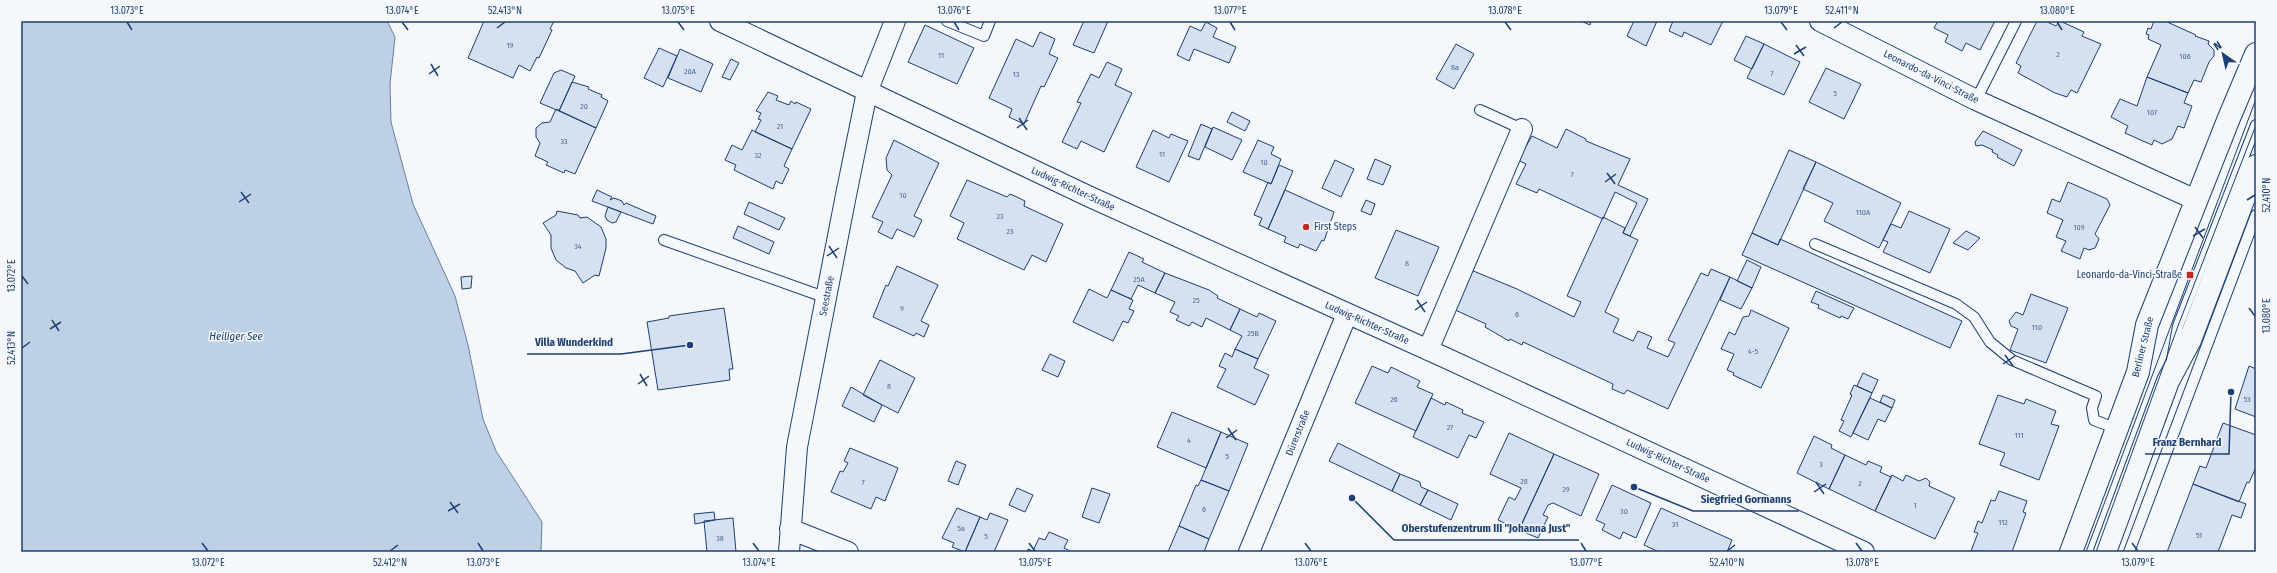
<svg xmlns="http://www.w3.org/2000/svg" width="2277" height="573" font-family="'Fira Sans Condensed',sans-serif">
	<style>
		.water { fill: #bed0e5; stroke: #687fa3 }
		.building { fill: #d5e0f0; stroke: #1d3f73 }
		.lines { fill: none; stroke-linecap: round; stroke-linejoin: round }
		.service-casing { stroke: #1d3f73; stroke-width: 12 }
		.minor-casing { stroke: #1d3f73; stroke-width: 22 }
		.primary-casing { stroke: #1d3f73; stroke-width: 24 }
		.service { stroke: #f4f7fb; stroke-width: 10 }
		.minor { stroke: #f4f7fb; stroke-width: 20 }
		.primary { stroke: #f4f7fb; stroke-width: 22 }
		.tram { stroke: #1d3f73; stroke-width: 1 }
		.ticks { fill: none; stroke: #1d3f73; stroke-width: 1.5 }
		.poi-dot { fill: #c62828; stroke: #f4f7fb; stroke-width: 1.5 }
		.labels { text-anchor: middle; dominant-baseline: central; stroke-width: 3; stroke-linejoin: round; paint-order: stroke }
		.number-label { font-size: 8px; fill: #4b6792 }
		.street-label { font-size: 10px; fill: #1d3f73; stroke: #f4f7fb }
		.poi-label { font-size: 10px; fill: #1d3f73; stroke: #f4f7fb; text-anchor: start }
		.water-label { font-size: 11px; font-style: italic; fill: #1d3f73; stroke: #f4f7fb }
		.leader { fill: none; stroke: #1d3f73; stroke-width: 1.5 }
		.callout-dot { fill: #1d3f73; stroke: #f4f7fb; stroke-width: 1.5 }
		.callout-label { font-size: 11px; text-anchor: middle; font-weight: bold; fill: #1d3f73; stroke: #f4f7fb; stroke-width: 3; stroke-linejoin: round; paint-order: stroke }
		.neatline { fill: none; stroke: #1d3f73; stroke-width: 1.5 }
		.ticks-label { font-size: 10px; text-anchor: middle; fill: #1d3f73 }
	</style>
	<rect width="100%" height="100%" fill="#f4f7fb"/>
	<path class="water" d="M21 21H387L395 37 390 84 391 122 413 204 455 296 468 345 483 419 496 451 542 522 541 552H21Z"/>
	<path class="building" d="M484 21H554L550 29 552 30 539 58 537 57 530 71 519 65 513 78 468 58Z
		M1084 21H1108L1094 53 1073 45Z
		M1581 21H1591L1590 25Z
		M1634 21H1657L1646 46 1627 36Z
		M1673 21H1723L1711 45 1684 32 1682 37 1669 31Z
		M1938 21H1995L1980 50 1966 43 1962 51 1945 42 1948 35 1934 28Z
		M2037 21H2045L2056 26 2060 21 2084 32 2082 36 2101 44 2077 93 2071 90 2067 97 2055 93 2018 73 2021 66 2016 63Z
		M2154 21H2165L2196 35 2195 36 2209 41 2208 44 2214 50V56L2209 62 2201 82 2194 80 2188 93 2147 77 2161 45 2148 39 2149 35 2146 34 2148 28 2151 29Z
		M1206 22 1217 28 1213 37 1236 47 1229 63 1194 49 1189 61 1177 55 1190 26 1201 31Z
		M925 25 974 48 957 84 908 62Z
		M1040 32 1055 39 1049 54 1058 58 1044 87 1041 86 1024 124 1009 117 1012 109 989 98 1016 39 1033 47Z
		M1746 36 1764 44 1752 69 1734 60Z
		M1456 44 1474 54 1454 89 1436 79Z
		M1764 44 1800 62 1784 95 1747 78Z
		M659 48 677 56 663 87 644 78Z
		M680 49 713 64 701 92 668 78Z
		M731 59 739 63 730 80 722 77Z
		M1107 62 1122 69 1115 85 1132 93 1104 152 1081 141 1077 149 1062 142 1081 103 1077 102 1091 74 1099 78Z
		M1826 68 1861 84 1844 119 1809 102Z
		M561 70 575 76 559 111 540 103 554 73Z
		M2147 77 2188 93 2184 103 2192 106 2184 128 2178 126 2172 139 2162 144 2154 140 2152 145 2125 133 2128 126 2111 117 2120 99 2137 106Z
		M572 82 589 87 588 89 602 95 601 97 608 101 596 128 559 111Z
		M768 92 778 96 776 100 789 105 791 101 795 104 796 102 811 109 792 149 755 132 761 120 758 119 761 113 756 111Z
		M556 109 596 128 575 174 565 170 564 173 546 165 548 162 535 156 540 143 536 137V128L542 123 550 122Z
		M1232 112 1250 121 1245 131 1227 122Z
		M1201 124 1212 129 1199 160 1188 156Z
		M1213 127 1242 140 1232 160 1205 147Z
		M1566 129 1586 139V141L1630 159 1618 185 1648 199 1630 236 1623 233 1637 203 1615 192 1603 219 1539 189 1537 193 1516 184 1526 164 1518 160 1532 136 1557 148Z
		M752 130 792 149 784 166 789 169 782 184 776 181 773 189 734 170 736 165 725 160 732 145 742 150Z
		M1153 130 1169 138 1171 134 1188 141 1169 182 1136 167Z
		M1983 131 2022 150 2014 166 1997 157 1998 155 1992 152 1993 150 1982 145 1976 146 1975 142Z
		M894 140 939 163 914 216 922 220 914 237 897 229 892 239 878 232 883 222 872 217 892 175 887 170 886 158Z
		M1258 140 1274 147 1271 154 1281 159 1271 184 1243 172Z
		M1789 150 1816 162 1778 245 1752 233Z
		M1375 159 1391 166 1383 185 1367 179Z
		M1335 160 1354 169 1341 197 1322 188Z
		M1816 162 1901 203 1879 248 1824 221 1833 203 1803 189Z
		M1279 165 1293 171 1268 229 1259 225 1262 218 1254 215 1268 182 1271 184Z
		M967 180 1007 197 1010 194 1017 197 1025 201 1024 206 1063 224 1046 262 1032 255 1024 270 957 239 964 223 950 216Z
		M2068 182 2107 199 2110 205 2095 234 2099 239 2095 248 2089 250 2084 248 2080 259 2061 251 2066 241 2056 237 2063 220 2047 213 2052 199 2060 202Z
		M597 190 612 197 610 200 614 198 622 201 624 205 626 203 656 216 653 224 592 201Z
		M1285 190 1334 212 1324 241 1322 240 1316 251 1300 244 1298 248 1284 242 1286 237 1268 229Z
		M1366 200 1375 204 1371 215 1361 211Z
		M749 202 785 218 779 230 744 214Z
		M608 207 621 212 616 222 612 223 607 220 605 216Z
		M557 211 578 215 580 218 587 217 601 227 606 239V248L599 276 595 275 583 283 575 271 566 268 556 260 551 248V235L543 223 556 215Z
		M1909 211 1950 229 1930 273 1883 252 1888 242 1883 240 1891 224 1901 228Z
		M1603 217 1625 228 1623 233 1638 240 1605 312 1619 319 1613 332 1633 341 1638 331 1652 337 1647 348 1668 357 1675 343 1668 340 1701 273 1708 276 1711 269 1730 277 1668 409 1627 390 1624 394 1612 389 1613 384 1523 342 1522 345 1510 339 1509 341 1485 327 1486 324 1453 309 1471 270 1517 289 1574 317 1581 302 1567 296Z
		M738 226 774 242 769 254 733 238Z
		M1396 230 1439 247 1418 296 1375 278Z
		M1966 231 1980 238 1968 250 1953 243Z
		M1752 233 1778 245 1780 239 1962 321 1950 348 1742 255Z
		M1129 252 1144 259 1142 262 1165 273 1155 293 1138 285 1131 299 1111 290Z
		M1747 260 1761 267 1752 288 1737 281Z
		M897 266 938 285 921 321 929 325 924 337 916 333 914 336 873 317 886 285 888 286Z
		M1165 273 1209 290 1218 296 1217 298 1240 309 1230 330 1206 318 1202 327 1192 322 1189 326 1176 320 1179 316 1170 312 1175 302 1155 293Z
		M472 276 471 288 462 289 461 277Z
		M1730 277 1752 288 1741 309 1720 300Z
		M1089 289 1107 298 1111 290 1133 300 1129 309 1134 311 1128 323 1123 321 1113 341 1073 322Z
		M1816 291 1854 308 1848 319 1841 316 1840 318 1818 308 1819 305 1811 302Z
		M2031 294 2068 308 2046 363 2010 350 2018 329 2011 326 2009 321 2016 312 2023 315Z
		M724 308 733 369H729L730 380 658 390 647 322 669 318V316Z
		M1240 309 1257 317 1259 313 1276 321 1258 359 1235 349 1242 336 1230 330Z
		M1751 310 1789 328 1761 388 1733 375 1734 373 1727 370 1734 354 1721 349 1729 332 1735 335 1743 317 1749 316Z
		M1235 349 1258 359 1254 368 1269 375 1255 405 1217 387 1226 369 1219 366 1225 353 1232 357Z
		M1050 354 1065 361 1058 377 1042 370Z
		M880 360 915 378 898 413 863 395Z
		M1372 366 1388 373 1391 367 1420 381 1417 387 1433 394 1416 431 1355 403Z
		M2249 366 2256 369V417L2235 409Z
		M1863 373 1878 380 1872 393 1857 386Z
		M1854 385 1872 393 1851 437 1839 431 1844 421 1841 420 1852 395 1850 394Z
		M851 387 882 405 874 422 842 406Z
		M1883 395 1895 400 1892 408 1880 402Z
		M1998 395 2024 404 2026 399 2056 411 2051 424 2059 426 2039 480 2000 465 2005 453 1979 444Z
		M1431 398 1445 405 1446 402 1463 410 1462 413 1484 422 1476 438 1469 435 1458 458 1413 437Z
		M1870 398 1892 408 1885 422 1878 419 1868 440 1853 433Z
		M1172 412 1221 432 1206 468 1157 447Z
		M2223 423 2256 435V467L2249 483 2247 482 2239 502 2193 484 2200 466 2206 468Z
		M1221 432 1248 444 1229 491 1201 480Z
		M1509 433 1554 454 1519 530 1498 520 1509 497 1515 500 1521 488 1490 474Z
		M1814 436 1832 445 1831 448 1845 455 1829 489 1797 473Z
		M1338 443 1400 474 1392 491 1329 461Z
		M850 448 898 468 885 501 876 497 871 509 831 492 840 471 843 472 848 463 844 461Z
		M1554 454 1599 474 1581 516 1553 503 1548 505 1543 515 1548 517 1538 538 1519 530Z
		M1845 455 1866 465 1868 461 1882 467 1880 472 1891 477 1875 511 1829 489Z
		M956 461 966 465 958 485 948 481Z
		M1400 474 1420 482 1421 487 1428 490 1420 505 1392 491Z
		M1892 475 1903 481 1906 475 1919 481 1926 478 1930 482 1929 486 1955 498 1935 539 1875 511Z
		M1201 480 1229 491 1209 539 1179 526 1196 485 1198 486Z
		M2193 484 2246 504 2241 518 2232 515 2218 552H2167Z
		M1612 485 1651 503 1636 538 1623 532 1620 539 1602 530 1605 524 1596 520Z
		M1017 488 1033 495 1025 512 1009 505Z
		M1092 488 1110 494 1099 523 1082 517Z
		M1428 490 1458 504 1451 520 1420 505Z
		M1999 491 2027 501 2023 512 2026 513 2012 552 1971 551 1978 533 1974 532 1978 521 1982 523 1991 500 1995 501Z
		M957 508 980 517 965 552 952 547 954 543 942 538Z
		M1661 508 1732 540 1727 552H1659L1644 545Z
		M714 512 715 520 695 524 694 514Z
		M990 513 1008 520 994 552H965L980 517 987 520Z
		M733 518 736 552H707L704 521Z
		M1179 526 1209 539 1204 552H1168Z
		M1049 532 1068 540 1064 548 1072 552H1027L1028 549 1033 551 1039 538 1045 540Z"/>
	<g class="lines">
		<defs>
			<path id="service" d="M947 21 984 36 990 21
				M1976 100 2016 21
				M1480 110 1522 129
				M664 240 827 298
				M1815 244 1956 304 1974 317 1990 342 2012 360 2096 396 2092 408 2094 420 2117 429
				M2172 360 2178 326 2256 125
				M2129 552 2256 215"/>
			<path id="minor" d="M720 21 1088 196 1446 358 1864 552
				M1820 21 1976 100 2196 200
				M1428 350 1522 129
				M790 529 848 552
				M789 552 797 447 846 195 867 92 895 21
				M1249 552 1347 314"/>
			<path id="primary" d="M2071 552 2138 372 2147 325 2229 118 2256 54
				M2105 552 2168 381 2190 340 2256 166"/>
		</defs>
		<use href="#service" class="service-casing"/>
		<use href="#minor" class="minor-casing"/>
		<use href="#primary" class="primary-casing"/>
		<use href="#service" class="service"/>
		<use href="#minor" class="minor"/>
		<use href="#primary" class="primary"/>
		<path class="tram" d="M2086 552 2256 99
			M2096 552 2178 326 2256 125"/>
	</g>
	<path class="ticks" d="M127 22 132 30M402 22 408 30M678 22 684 30M954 22 959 30M1230 22 1235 30M1505 22 1511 30M1781 22 1787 30M2057 22 2062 30M497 28 505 22M1834 28 1842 22M1796 45 1804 56M1794 54 1806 47M431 64 438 76M429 74 440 66M1019 118 1027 130M1017 128 1028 120M1607 173 1615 184M1605 182 1616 174M241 192 249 203M2247 200 2255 195M239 202 251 194M2195 227 2203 238M2193 236 2205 229M829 246 837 258M827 256 839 248M22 276 28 284M1417 300 1425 312M2249 308 2255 316M1415 310 1427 302M52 320 59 331M50 329 61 322M22 348 30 342M2005 355 2013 366M2003 364 2015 356M640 374 647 386M638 384 649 376M1228 428 1236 440M1226 438 1237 430M1816 482 1824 494M1814 492 1826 484M450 502 458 513M448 511 460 504M202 543 208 551M478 543 483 551M753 543 759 551M1029 543 1035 551M1305 543 1311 551M1581 543 1586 551M1856 543 1862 551M2132 543 2138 551M390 551 398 545M1727 551 1735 545"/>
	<g class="poi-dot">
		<circle cx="1306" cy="227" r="4"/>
		<rect x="2186" y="271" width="8" height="8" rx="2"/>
	</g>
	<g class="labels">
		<g class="number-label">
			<text x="510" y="45">19</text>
			<text x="2058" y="54">2</text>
			<text x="941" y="55">11</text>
			<text x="2185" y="56">106</text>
			<text x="1455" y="67">8a</text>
			<text x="690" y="71">20A</text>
			<text x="1772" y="73">7</text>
			<text x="1016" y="74">13</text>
			<text x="1835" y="93">5</text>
			<text x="584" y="106">20</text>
			<text x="2152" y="112">107</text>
			<text x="780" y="126">21</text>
			<text x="564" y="141">33</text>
			<text x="1162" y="154">11</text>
			<text x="758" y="155">32</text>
			<text x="1264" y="162">10</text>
			<text x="1572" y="174">7</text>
			<text x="903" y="195">10</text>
			<text x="1863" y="212">110A</text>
			<text x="1000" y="216">23</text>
			<text x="2079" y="227">109</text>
			<text x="1010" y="231">23</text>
			<text x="578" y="246">34</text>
			<text x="1407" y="263">8</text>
			<text x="1139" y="279">25A</text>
			<text x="1196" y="300">25</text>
			<text x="902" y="308">9</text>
			<text x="1517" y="314">6</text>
			<text x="2037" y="327">110</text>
			<text x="1253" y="333">25B</text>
			<text x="1753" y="351">4-5</text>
			<text x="889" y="386">8</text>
			<text x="1394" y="399">26</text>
			<text x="2247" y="399">53</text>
			<text x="1450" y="427">27</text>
			<text x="2019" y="435">111</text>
			<text x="1189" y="440">4</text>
			<text x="1227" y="456">5</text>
			<text x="1821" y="464">3</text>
			<text x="1524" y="481">28</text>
			<text x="863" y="482">7</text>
			<text x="1860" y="483">2</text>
			<text x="1566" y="489">29</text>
			<text x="1915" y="505">1</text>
			<text x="1204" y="509">6</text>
			<text x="1624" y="511">30</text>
			<text x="2003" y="522">112</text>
			<text x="1675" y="524">31</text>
			<text x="961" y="528">5a</text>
			<text x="2199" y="535">51</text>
			<text x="986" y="536">5</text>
			<text x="720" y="538">38</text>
		</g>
		<g class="street-label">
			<text transform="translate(1931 77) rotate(27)">Leonardo-da-Vinci-Straße</text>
			<text transform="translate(1073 189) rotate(25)">Ludwig-Richter-Straße</text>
			<text transform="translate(827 296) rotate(-79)">Seestraße</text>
			<text transform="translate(1367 323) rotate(24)">Ludwig-Richter-Straße</text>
			<text transform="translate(2143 347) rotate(-76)">Berliner Straße</text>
			<text transform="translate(1298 433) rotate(-68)">Dürerstraße</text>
			<text transform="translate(1668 461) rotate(25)">Ludwig-Richter-Straße</text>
		</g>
		<g class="poi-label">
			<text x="1314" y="227">First Steps</text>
			<text x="2182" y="275" text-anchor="end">Leonardo-da-Vinci-Straße</text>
		</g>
		<g class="water-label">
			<text x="236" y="336">Heiliger See</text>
		</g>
	</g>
	<path class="leader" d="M690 345L621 354H527M2231 392L2229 454H2145M1634 487L1693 511H1799M1352 498L1394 540H1579"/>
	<g class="callout-dot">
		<circle cx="690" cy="345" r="4"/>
		<circle cx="2231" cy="392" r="4"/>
		<circle cx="1634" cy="487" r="4"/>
		<circle cx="1352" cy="498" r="4"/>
	</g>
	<g class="callout-label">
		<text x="574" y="346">Villa Wunderkind</text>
		<text x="2187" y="446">Franz Bernhard</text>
		<text x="1746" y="503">Siegfried Gormanns</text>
		<text x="1486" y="532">Oberstufenzentrum III "Johanna Just"</text>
	</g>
	<rect width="2277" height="573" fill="none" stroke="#f4f7fb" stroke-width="44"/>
	<g transform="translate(2223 54) rotate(326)" stroke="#f4f7fb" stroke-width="3" paint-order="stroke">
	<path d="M0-3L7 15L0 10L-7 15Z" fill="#1d3f73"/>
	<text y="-6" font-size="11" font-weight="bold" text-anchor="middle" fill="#1d3f73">N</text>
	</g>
	<rect x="22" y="22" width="2233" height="529" class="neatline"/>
	<g class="ticks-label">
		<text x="127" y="14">13.073°E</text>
		<text x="402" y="14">13.074°E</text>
		<text x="505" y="14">52.413°N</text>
		<text x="678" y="14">13.075°E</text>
		<text x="954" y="14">13.076°E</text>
		<text x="1230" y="14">13.077°E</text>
		<text x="1505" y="14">13.078°E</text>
		<text x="1781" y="14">13.079°E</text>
		<text x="1842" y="14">52.411°N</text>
		<text x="2057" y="14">13.080°E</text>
		<text transform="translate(2266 195) rotate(-90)" y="4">52.410°N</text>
		<text transform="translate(11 276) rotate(-90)" y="4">13.072°E</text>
		<text transform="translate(2266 316) rotate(-90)" y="4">13.080°E</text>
		<text transform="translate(11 348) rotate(-90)" y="4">52.413°N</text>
		<text x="208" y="566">13.072°E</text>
		<text x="390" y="566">52.412°N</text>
		<text x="483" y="566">13.073°E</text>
		<text x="759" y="566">13.074°E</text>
		<text x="1035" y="566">13.075°E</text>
		<text x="1311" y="566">13.076°E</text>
		<text x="1586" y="566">13.077°E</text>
		<text x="1727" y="566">52.410°N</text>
		<text x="1862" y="566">13.078°E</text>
		<text x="2138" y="566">13.079°E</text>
	</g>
</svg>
